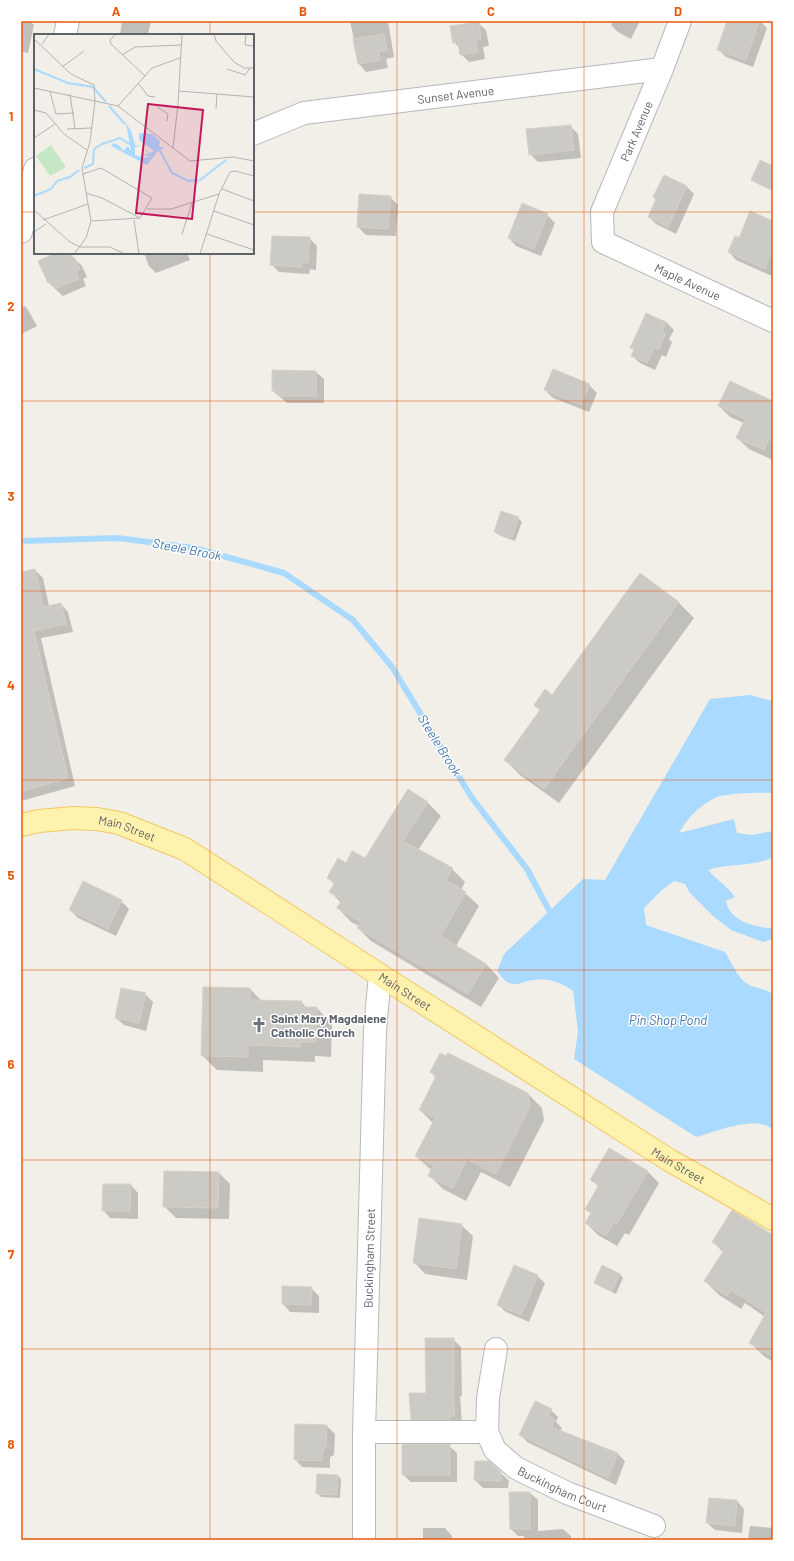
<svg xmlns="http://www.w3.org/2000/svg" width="794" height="1561" font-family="Barlow,sans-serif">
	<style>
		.water { fill: #aadaff }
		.shadow { fill: #0003 }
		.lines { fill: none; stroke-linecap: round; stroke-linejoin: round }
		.stream { stroke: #aadaff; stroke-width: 6 }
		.building { fill: #cccac5; stroke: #d6d1c6 }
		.minor-casing { stroke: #b5b8bc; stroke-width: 24 }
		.secondary-casing { stroke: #b6babf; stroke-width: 24 }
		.primary-casing { stroke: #f2c960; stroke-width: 24 }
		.minor { stroke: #fff; stroke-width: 22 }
		.secondary { stroke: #fff; stroke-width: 22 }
		.primary { stroke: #fff2af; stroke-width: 22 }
		.grid { fill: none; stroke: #e8590c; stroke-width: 1; stroke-opacity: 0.55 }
		.labels { text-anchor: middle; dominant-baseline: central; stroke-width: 3; stroke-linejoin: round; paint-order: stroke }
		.street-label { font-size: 12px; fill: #5f6368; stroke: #fff }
		.worship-label { font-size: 12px; font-weight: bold; fill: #5b616d; stroke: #fff; text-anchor: start }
		.water-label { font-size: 13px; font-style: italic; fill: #4174aa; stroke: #fff }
		.inset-river { fill: none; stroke: #aadaff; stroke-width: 2 }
		.inset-road { fill: none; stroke: #b3b3b1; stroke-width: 1 }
		.view { fill: #c2185b; fill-opacity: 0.15; stroke: #c2185b; stroke-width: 2 }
		.inset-edge { fill: none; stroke: #5f6368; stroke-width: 2 }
		.neatline { fill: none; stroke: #e8590c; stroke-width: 1.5 }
		.grid-label { font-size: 13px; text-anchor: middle; font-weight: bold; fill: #e8590c }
	</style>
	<rect width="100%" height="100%" fill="#f1efe8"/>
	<path class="water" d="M750 695 773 701V793C762 792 727 793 717 797 701 804 687 818 679 833L734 819 737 833 752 835 773 831V857C755 867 728 863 708 870 717 880 727 886 735 897L726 901C729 921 756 928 773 928V939L763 942 731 930 713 916 690 893 685 884 674 881 662 890 644 908 646 925 725 952C731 962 739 980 749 985 757 989 766 988 773 995V1130C757 1114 715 1132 696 1137L574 1059 578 1031 573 991C560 981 545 977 528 981 520 983 516 986 507 982 503 980 500 974 497 971L504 954 583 879 605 880 710 699Z"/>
	<path class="shadow" d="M21 21H30L34 25 28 53 21 51Z
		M122 21H151L148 35H120Z
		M350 21H388L394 57 386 59 388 68 366 72 359 64Z
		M613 21H640L631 39 618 32 611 25Z
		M728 21H760L767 28 753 67 726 57 718 49Z
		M478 23 486 30 489 46 483 47 485 59 469 62 461 54 460 48 454 42Z
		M570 126 578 134 581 158 538 162 530 154Z
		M773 167V191L756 183 752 180Z
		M687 187 694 194 676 234 656 224 649 217 657 200 654 197Z
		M360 196 390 197 398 205 396 236 366 235 358 227Z
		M547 215 555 223 541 256 516 246 509 238Z
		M773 222 772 276 736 260 729 252 739 239Z
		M309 238 317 246 316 270 310 269 309 274 279 272 272 265Z
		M60 253H69L82 266 87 277 83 279 86 286 63 296 49 283Z
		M144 253H187L190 260 156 273 149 266Z
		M25 306 28 310 37 326 21 334V309Z
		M647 314 666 322 674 330 669 339 672 342 666 357 662 355 655 370 640 363 632 356 634 350 632 347Z
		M316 372 324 379V403H287L273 391Z
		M589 385 597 393 589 412 553 398 545 390Z
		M773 402V460L749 449 737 438 744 423 730 417 719 406Z
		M518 518 522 522 515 541 499 535 495 532Z
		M35 570 43 578 49 606 61 604 68 612 73 632 41 638 75 786 21 801V573Z
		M640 575 679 603 694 618 559 803 520 775 505 760Z
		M427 802 441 816 418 850 452 869 465 882 461 890 465 893 479 906 456 946 486 964 499 978 481 1007 371 941 358 928 359 926 351 922 338 908 341 903 331 892 335 885 328 878 346 864 365 859Z
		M121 901 129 909 116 936 78 918 70 910Z
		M250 989 262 1001 301 1002 307 1008H317L332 1024 331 1057 315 1056V1062L263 1060V1072L217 1070 202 1055Z
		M145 994 153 1002 146 1031 124 1025 116 1018Z
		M431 1072 528 1094 542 1108 544 1120 510 1187 481 1172 466 1201 443 1189 429 1175 432 1171 416 1156 433 1123 420 1110 436 1078Z
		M609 1149 648 1172 659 1183 629 1235 625 1233 617 1246 598 1235 586 1223 592 1214 586 1209 599 1187 591 1180Z
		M219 1173 230 1184 229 1219 176 1218 164 1206Z
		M131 1185 138 1193V1219L110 1218 103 1210Z
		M461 1225 473 1236 467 1280 425 1274 414 1262Z
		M773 1237V1362L764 1356 750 1343 765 1317 745 1303 741 1309 719 1295 705 1281 723 1252 713 1242Z
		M620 1274 623 1278 616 1294 599 1286 596 1282Z
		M537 1276 545 1283 529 1322 506 1312 498 1305Z
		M311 1288 319 1296V1313L290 1312 283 1304Z
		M453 1339 461 1347 462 1396H460L462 1424 419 1427 412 1419 427 1394Z
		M551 1410 558 1417 556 1422 562 1428 560 1432 618 1454 625 1461 616 1485 527 1442 520 1434Z
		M327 1426 335 1434 334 1455 330 1457V1468L302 1467 295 1459Z
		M449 1446 457 1453V1482H411L403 1475Z
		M476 1462 501 1473 509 1481 508 1488H483L475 1480Z
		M338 1476 341 1479 340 1498 321 1497 317 1493Z
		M530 1493 538 1500V1531L563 1529 571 1536V1540H524V1536H518L511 1529Z
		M737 1501 744 1509 742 1533 715 1530 707 1523Z
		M750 1526 773 1528V1540H748Z
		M423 1528H445L452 1536V1540H414V1538H423Z"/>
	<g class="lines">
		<path class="stream" d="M21 541 118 538 194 548 284 573 353 620 392 667 472 798 527 869 550 912 557 914"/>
	</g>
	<path class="building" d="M727 21H759L746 60 717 50Z
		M479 22 481 39H476L478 52 460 55 458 42 453 43 450 26Z
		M384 34 387 50 379 51 380 60 358 64 353 39Z
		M571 125 574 150 529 155 526 129Z
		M760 160 773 166V190L751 180Z
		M664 175 687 186 668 227 648 217 656 199 653 197Z
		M359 194 391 196 388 229 357 227Z
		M522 203 548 214 534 249 508 238Z
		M750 211 773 221V249L765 269 728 252 735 236 739 238Z
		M272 236 310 237 308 263 302 262V267L270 265Z
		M56 253H68L70 257H74L80 269 76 271 79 279 55 289 52 282 48 283 38 261Z
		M646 313 666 322 662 332 665 334 659 350 654 348 647 363 631 356 634 349 630 348Z
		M553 369 590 384 581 405 544 390Z
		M272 370 316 371V396H278V391H272Z
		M730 381 773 401V431L764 450 736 438 745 419 718 406Z
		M501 511 519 517 512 538 494 532Z
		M35 569 43 607 61 603 66 624 34 631 68 778 21 792V572Z
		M640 573 679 602 544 789 504 760 540 710 534 705 545 689 552 695Z
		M408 789 428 802 403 841 453 868 446 880 466 892 441 936 486 964 468 994 357 928 361 922 337 908 342 899 329 892 335 883 327 878 338 858 346 863 352 851 365 858Z
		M83 881 122 900 108 929 69 910Z
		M203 987 250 988V1000L302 1001 301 1007H317L316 1042H300V1047L248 1045V1057L201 1056Z
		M121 988 146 993 139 1023 115 1018Z
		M440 1053 446 1056 448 1053 528 1093 530 1106 496 1174 467 1159 453 1188 428 1176 433 1165 415 1156 435 1118 419 1110 436 1076 430 1072Z
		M609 1148 648 1171 617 1224 614 1222 606 1236 585 1223 591 1213 585 1209 599 1185 590 1180Z
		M164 1171 219 1172 218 1208 163 1207Z
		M103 1184H131L130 1211H102Z
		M732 1210 773 1235V1357L749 1343 766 1313 731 1290 727 1296 704 1281 724 1250 712 1242Z
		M419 1218 462 1224 456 1269 413 1263Z
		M514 1265 538 1275 521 1315 497 1305Z
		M602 1265 620 1274 612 1291 594 1283Z
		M282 1286 312 1287 311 1305 282 1304Z
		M425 1338H454V1389H453L455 1416H449L450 1420H411L409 1393H426Z
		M535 1401 552 1409 548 1416 555 1420 551 1427 618 1453 608 1478 519 1435Z
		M295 1424 327 1425 326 1448 323 1450 322 1461 294 1460Z
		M412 1444H450V1475H402V1445Z
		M475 1461H489L501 1472V1481L474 1480Z
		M317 1474 338 1475 337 1495 316 1494Z
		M509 1492H530V1529H510Z
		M709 1498 737 1500 735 1526 706 1523Z"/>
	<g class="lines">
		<defs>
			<g id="minor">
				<path id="s1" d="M680 21 662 69 602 212 603 242 773 321"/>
				<path d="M65 35 68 21"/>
				<path id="s2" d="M253 134 304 113 662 69"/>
				<path d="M21 232 35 169"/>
				<path id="s3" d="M496 1349 488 1398 487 1432 495 1450 516 1468 567 1493 654 1526"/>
				<path d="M364 1432H487"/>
			</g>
			<g id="secondary">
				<path id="s4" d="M364 1540V1432L375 1030 380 975"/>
			</g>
			<g id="primary">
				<path id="s5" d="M21 825 39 821 74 818 97 819 119 823 185 849 380 975 669 1160 773 1219"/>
			</g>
		</defs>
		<use href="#minor" class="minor-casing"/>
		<use href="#secondary" class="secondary-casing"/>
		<use href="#primary" class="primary-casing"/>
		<use href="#minor" class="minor"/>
		<use href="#secondary" class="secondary"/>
		<use href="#primary" class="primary"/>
	</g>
	<path class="grid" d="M210 21V35M397 21V1540M584 21V1540M21 212H35M253 212H773M210 253V1540M21 401H773M21 591H773M21 780H773M21 970H773M21 1160H773M21 1349H773"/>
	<defs>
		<symbol id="church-bare" viewBox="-9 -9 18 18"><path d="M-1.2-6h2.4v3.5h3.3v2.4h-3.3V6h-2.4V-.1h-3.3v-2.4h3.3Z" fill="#6b7280" stroke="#fff" stroke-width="2.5" paint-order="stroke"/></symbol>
	</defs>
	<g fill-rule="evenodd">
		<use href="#church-bare" x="248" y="1014" width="22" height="22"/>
	</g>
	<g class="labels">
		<g class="street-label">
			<text stroke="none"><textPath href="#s2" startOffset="208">Sunset Avenue</textPath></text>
			<text transform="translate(636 131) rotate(-67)">Park Avenue</text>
			<text stroke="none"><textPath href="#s1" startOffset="330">Maple Avenue</textPath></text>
			<text stroke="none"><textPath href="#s5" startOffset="108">Main Street</textPath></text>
			<text stroke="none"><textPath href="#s5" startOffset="432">Main Street</textPath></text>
			<text stroke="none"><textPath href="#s5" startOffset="756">Main Street</textPath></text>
			<text stroke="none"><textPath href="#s4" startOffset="282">Buckingham Street</textPath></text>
			<text stroke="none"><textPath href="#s3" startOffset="182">Buckingham Court</textPath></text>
		</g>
		<g class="worship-label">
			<text x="271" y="1018">Saint Mary Magdalene<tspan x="271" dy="14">Catholic Church</tspan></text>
		</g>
		<g class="water-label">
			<text transform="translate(187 549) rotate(11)">Steele Brook</text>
			<text transform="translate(440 745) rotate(58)">Steele Brook</text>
			<text x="668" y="1020">Pin Shop Pond</text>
		</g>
	</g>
	<g transform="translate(34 34)">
		<rect width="220" height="220" fill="#f1efe8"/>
		<path d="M17 111 32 133 16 142 2 122Z" fill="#c5e8c5"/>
		<path d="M92 89 97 97 101 111 106 112 101 113V121L110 124 116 122 108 121 115 119 107 114 117 119 120 117 105 106V99L118 100 126 107 125 112 130 114 122 119 113 131 77 112 80 109 86 112 89 117 94 112 97 117Z" fill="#aadaff"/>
		<path class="inset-river" d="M0 35 34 49 59 53 72 68M75 72 91 90M126 117 138 139 154 147 166 146 192 126M50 134 59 130 60 115 68 110 86 104 97 111M0 162 17 155 23 147 36 143 45 136"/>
		<path class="inset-road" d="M82 0 76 6 77 10 111 42M180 0 182 7 200 28 210 34H220M212 0 211 11 220 12M0 5 37 40 60 51 61 67M8 10 15 0M88 21 101 13 147 11M28 33 50 17M193 35 211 41 216 34M104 49 114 62 121 63M0 54 84 72 156 127 199 123 220 127M145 57 220 63M16 58 22 80 40 79M36 60 41 95M84 72 118 34 146 24M123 73 134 80 133 87M182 75 183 60M0 76 12 79 30 100 53 116M33 95 57 94M0 104 21 90M139 114 144 70 148 0M49 140 67 134 118 164 106 184 57 187M188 155 220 167M52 159 68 164 106 184M113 175H137L185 160M0 176 36 208 46 213H76L91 220M180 177 220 191M9 186 54 170M100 186 105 220M0 198 12 190M148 200 158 169M173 200 220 216M40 220 52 204 57 187 48 134 56 108 61 67M166 220 185 160 196 138 201 137 220 142"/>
		<path class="view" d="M114 70 169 76 158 185 102 179Z"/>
		<rect width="220" height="220" class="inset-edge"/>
	</g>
	<rect width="794" height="1561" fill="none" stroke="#ffffff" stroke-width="44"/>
	<rect x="22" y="22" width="750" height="1517" class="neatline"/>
	<g class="grid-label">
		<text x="116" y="16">A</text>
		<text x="303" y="16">B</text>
		<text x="491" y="16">C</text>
		<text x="678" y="16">D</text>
		<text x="11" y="121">1</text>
		<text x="11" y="311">2</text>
		<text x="11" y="501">3</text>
		<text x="11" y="690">4</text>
		<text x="11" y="880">5</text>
		<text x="11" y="1069">6</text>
		<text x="11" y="1259">7</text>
		<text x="11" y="1449">8</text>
	</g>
</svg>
